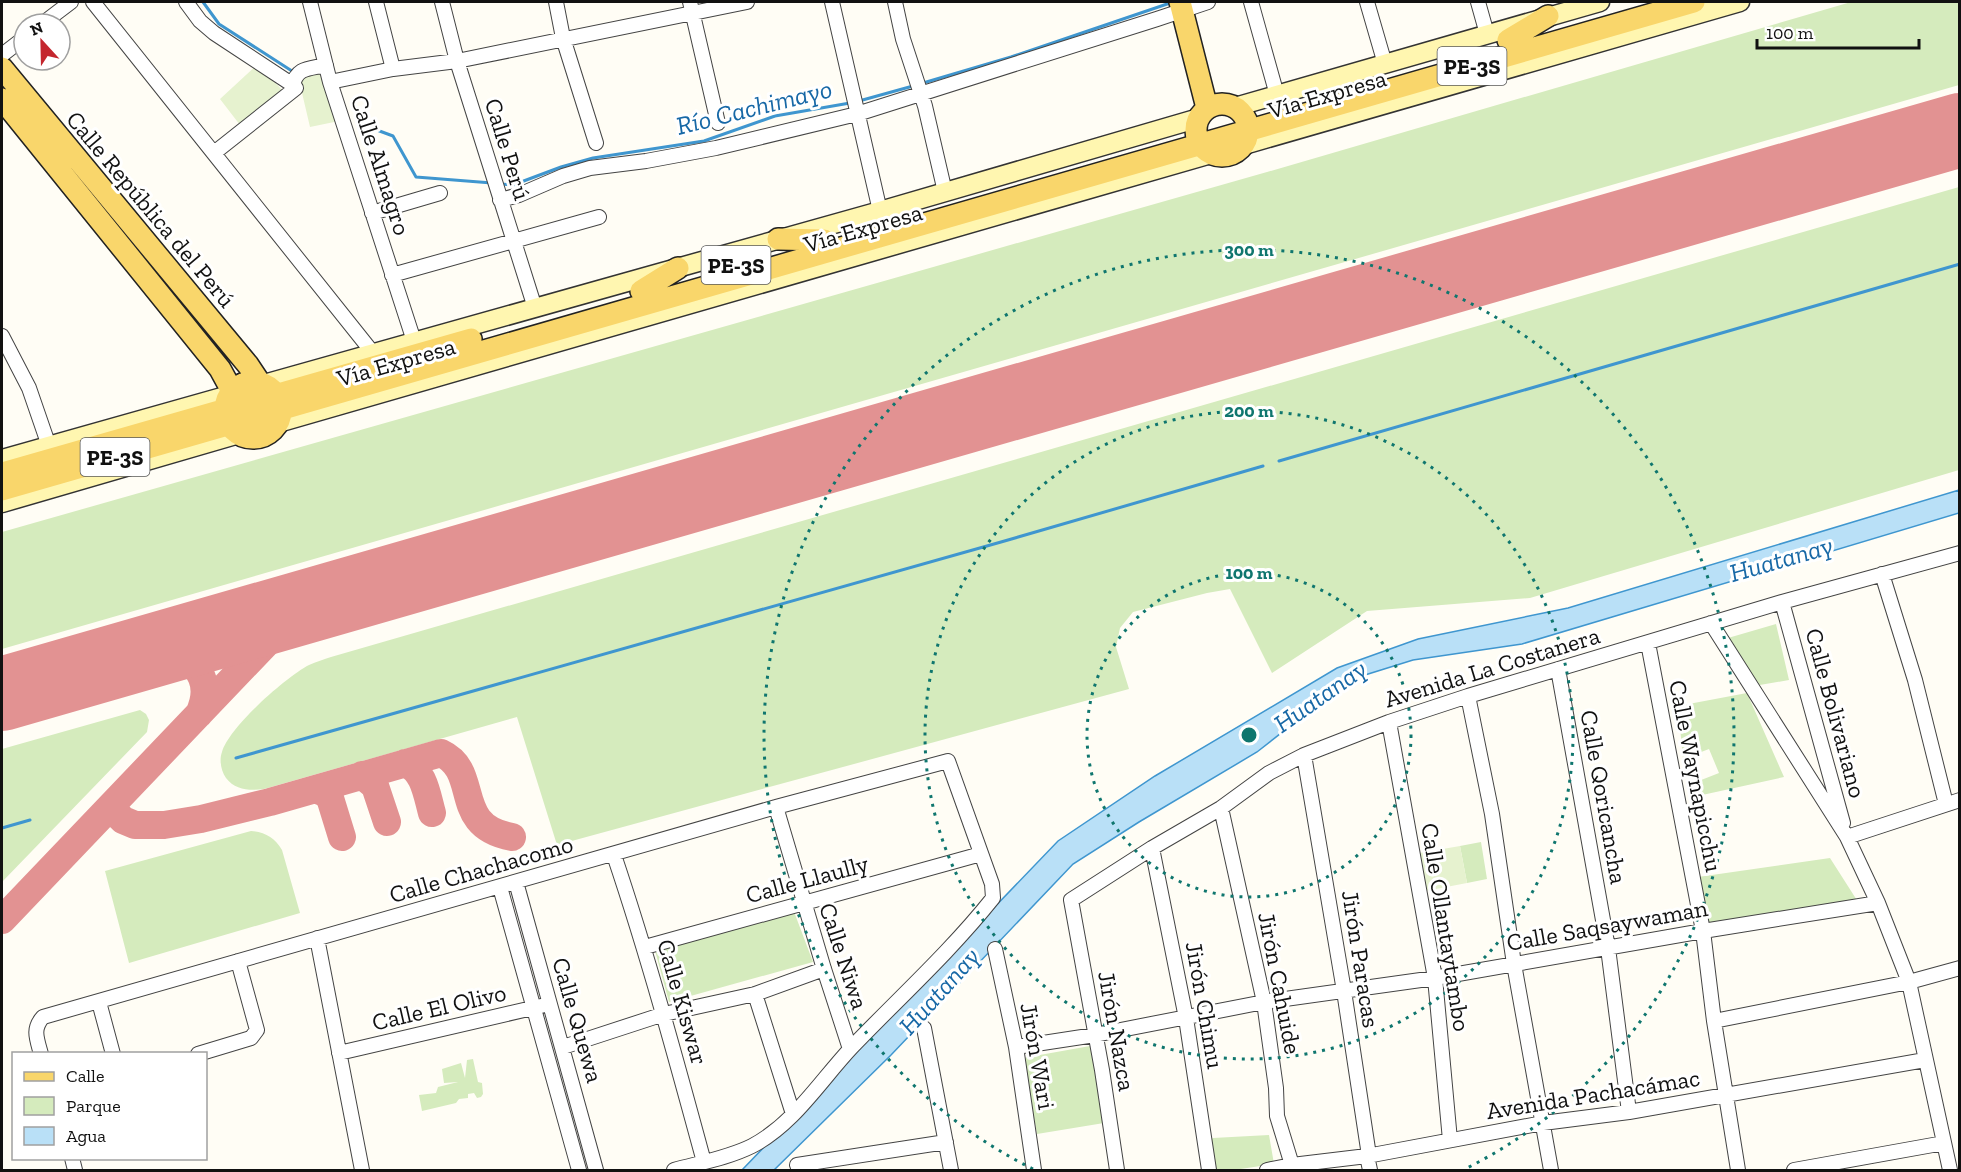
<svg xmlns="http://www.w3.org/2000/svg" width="1961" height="1172" font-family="'Zilla Slab',serif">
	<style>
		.green { fill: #d5ebbd }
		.pitch { fill: #e6f2cf }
		.water { fill: #b9e0f7; stroke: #3f96cf; stroke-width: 1.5 }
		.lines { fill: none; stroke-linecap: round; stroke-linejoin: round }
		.stream { stroke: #3f96cf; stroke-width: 3 }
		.taxiway { stroke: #e29292; stroke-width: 28 }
		.runway { stroke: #e29292; stroke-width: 74 }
		.street-casing { stroke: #444; stroke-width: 16 }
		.secondary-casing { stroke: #333; stroke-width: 21 }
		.primary-casing { stroke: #222; stroke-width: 24 }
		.street { stroke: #fff; stroke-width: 14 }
		.secondary { stroke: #fff6b0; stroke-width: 18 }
		.primary { stroke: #f9d66b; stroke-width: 21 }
		.ring { fill: none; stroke: #0f766e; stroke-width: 3; stroke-dasharray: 3 6 }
		.labels { text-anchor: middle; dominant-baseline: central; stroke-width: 6; stroke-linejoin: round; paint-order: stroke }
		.shield { fill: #fff; stroke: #585858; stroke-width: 1.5 }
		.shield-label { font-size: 22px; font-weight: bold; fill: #111 }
		.street-label { font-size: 24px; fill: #111; stroke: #fff }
		.water-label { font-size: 26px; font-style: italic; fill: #1768a6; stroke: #fff }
		.centre { fill: #0f766e; stroke: #fff; stroke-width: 3 }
		.ring-label { font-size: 18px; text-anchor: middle; font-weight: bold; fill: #0f766e; stroke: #fff; stroke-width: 6; stroke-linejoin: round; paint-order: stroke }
	</style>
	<rect width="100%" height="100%" fill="#fffdf5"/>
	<path class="green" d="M1851 2H1959V85L2 649V532L1267 172Z
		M1959 187V470L1530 598 1367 611 1272 673 1230 589 1207 593 1133 612 1120 628 1116 647 1129 689 557 845 517 717 264 789C250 791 235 790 226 778 221 771 219 760 222 752 229 727 286 677 309 665 316 662 324 659 331 657Z
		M1776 624 1789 680 1754 686 1728 638Z
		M1747 693 1784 777 1693 797 1691 784 1719 773 1709 749 1683 759 1678 706Z
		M140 710 146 714 149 720 147 732 2 882V749Z
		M251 831C265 832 275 838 282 850L300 913 129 963 105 871Z
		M1481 842 1487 879 1467 883 1460 846Z
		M1830 858 1860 905 1700 931 1691 878Z
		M793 909 813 962 669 1002 654 947Z
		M1090 1046 1104 1123 1037 1134 1023 1058Z
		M473 1059 478 1082 482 1083 483 1094 481 1097 477 1098 474 1093 468 1094V1098L459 1099 456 1103 422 1111 419 1095 436 1093 438 1087 458 1082 444 1083 442 1069 461 1063 465 1078 467 1060Z
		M1269 1135 1274 1164 1234 1170H1207L1203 1146 1213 1138Z"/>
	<path class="pitch" d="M258 64 283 91 240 125 220 99Z
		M323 71 339 121 310 127 299 80Z
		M1460 846 1467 883 1415 893 1408 855Z"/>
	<path class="water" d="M1959 490V513L1522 644 1413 660 1349 680 1257 752 1139 822 1073 864 891 1055 774 1170H742L1058 841 1155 776 1337 668 1418 639 1568 608Z"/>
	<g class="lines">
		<path class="stream" d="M203 2 219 24 295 73
			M923 83 1011 57 1173 2
			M859 101 913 86
			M358 123 393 136 416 177 492 183
			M501 184 513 185 561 167 593 158 704 141 775 116 850 103
			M1279 461 1960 264
			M236 758 1001 542 1263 466
			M2 828 30 820"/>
		<path class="taxiway" d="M176 644C197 667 214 682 199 714
			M405 763C424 770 427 795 432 813
			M362 775 375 786 387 822
			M315 789 325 793 330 798 342 837
			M110 807 123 820 135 825H164L201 819 270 802 441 753C482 772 450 826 512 837
			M2 920 300 608"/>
		<path class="runway" d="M2 694 1960 130"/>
		<defs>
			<path id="street" d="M93 2 373 353
				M186 2 200 21 214 33 293 85
				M310 2 330 82 414 341
				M376 2 393 69
				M442 2 457 61 535 308
				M556 2 563 38 596 143
				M690 2 718 123
				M832 2 880 211
				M895 2 903 39 925 106 945 192
				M1251 2 1277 95
				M1367 2 1385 64
				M1478 2 1487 34
				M42 24 71 2
				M2 55 24 38
				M330 82 393 69 457 61 747 2
				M214 153 296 88 293 85C297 67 309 69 326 65
				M500 200 519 195 563 176 590 168 646 161 716 148 857 114 1157 19 1208 2
				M372 213 440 193
				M392 275 599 217
				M2 336 29 388 49 446
				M1882 574 1915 680 1946 804
				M1782 602 1843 823
				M1711 623 1847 837 1878 903 1909 982 1950 1170
				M1648 643 1703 931 1714 1021 1738 1170
				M1558 669 1608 948 1629 1112
				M1468 696 1492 814 1514 964 1551 1170
				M1389 722 1435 978 1450 1140
				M1304 755 1344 991 1368 1149 1367 1156 1370 1170
				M776 807 824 969 850 1049
				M1221 808 1264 1002 1276 1088 1277 1116 1292 1165
				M1847 837 1960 800
				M1152 848 1186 1018 1209 1170
				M614 855C648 956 676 1059 704 1162
				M516 882 596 1170
				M500 887 579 1170
				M317 938 362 1170
				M645 947 981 854
				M995 949 1016 1047 1034 1170
				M755 994 793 1114
				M99 1002 113 1054
				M1714 1021 1909 982 1960 968
				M924 1028 951 1170
				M563 1047 664 1014 755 994 824 969
				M1016 1047 1095 1035 1264 1002 1435 978 1703 931 1878 903
				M339 1053 541 1006
				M41 1054C37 1039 32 1029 43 1017L776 807 948 761 992 884 993 898C950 952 899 998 852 1047 820 1081 794 1124 752 1146 728 1158 699 1163 674 1170
				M198 1054 251 1038 257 1030 238 961
				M72 1158 75 1170
				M797 1165 946 1142
				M1117 1170 1102 1070 1071 900 1152 848 1221 808 1269 773 1304 755 1389 722 1468 696 1782 602 1960 553
				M1267 1170 1292 1165 1367 1156 1543 1123 1629 1112 1925 1060
				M1794 1170 1944 1143"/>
			<path id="secondary" d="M1235 107 1600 2
				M1244 145 1740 2
				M264 384 880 211 1199 118
				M278 423 1211 154
				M2 459 229 395
				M2 503 239 434"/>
			<path id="primary" d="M1180 2 1207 108
				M1508 40 1548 16
				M2 68 248 365 260 383
				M2 99 220 369 232 391
				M1196 130a26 26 0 1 1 52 0a26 26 0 1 1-52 0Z
				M778 239 824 240
				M641 291 678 268
				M225 410a28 28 0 1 1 56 0a28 28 0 1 1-56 0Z
				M2 473 471 339
				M2 490 1694 2"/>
		</defs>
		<use href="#street" class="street-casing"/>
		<use href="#secondary" class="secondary-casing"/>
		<use href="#primary" class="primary-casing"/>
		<use href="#street" class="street"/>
		<use href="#secondary" class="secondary"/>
		<use href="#primary" class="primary"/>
	</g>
	<g class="ring">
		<circle cx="1249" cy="735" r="162"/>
		<circle cx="1249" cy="735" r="324"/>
		<path d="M1033 1169A485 485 0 1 1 1465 1169"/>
	</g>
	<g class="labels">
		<g class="shield">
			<rect x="1437.5" y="47" width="69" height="38" rx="4.5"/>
			<rect x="701.5" y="246" width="69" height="38" rx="4.5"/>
			<rect x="80.5" y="438" width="69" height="38" rx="4.5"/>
		</g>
		<g class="shield-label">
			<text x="1472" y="66">PE-3S</text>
			<text x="736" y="265">PE-3S</text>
			<text x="115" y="457">PE-3S</text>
		</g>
		<g class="street-label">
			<text transform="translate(1327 94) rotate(-16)">Vía Expresa</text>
			<text transform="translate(508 149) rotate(73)">Calle Perú</text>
			<text transform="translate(381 165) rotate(72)">Calle Almagro</text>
			<text transform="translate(151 209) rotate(50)">Calle República del Perú</text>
			<text transform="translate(863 228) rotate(-16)">Vía Expresa</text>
			<text transform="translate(396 362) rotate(-16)">Vía Expresa</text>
			<text transform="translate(1492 667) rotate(-17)">Avenida La Costanera</text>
			<text transform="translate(1836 713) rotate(75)">Calle Bolivariano</text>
			<text transform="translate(1696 776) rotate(79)">Calle Waynapicchu</text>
			<text transform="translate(1604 797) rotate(80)">Calle Qoricancha</text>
			<text transform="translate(481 869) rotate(-16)">Calle Chachacomo</text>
			<text transform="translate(807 879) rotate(-15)">Calle Llaully</text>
			<text transform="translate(1607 925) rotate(-10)">Calle Saqsaywaman</text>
			<text transform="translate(1446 927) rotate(81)">Calle Ollantaytambo</text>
			<text transform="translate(844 956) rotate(72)">Calle Niwa</text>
			<text transform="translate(1361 959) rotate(81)">Jirón Paracas</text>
			<text transform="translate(1280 983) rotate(79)">Jirón Cahuide</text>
			<text transform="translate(683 1002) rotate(74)">Calle Kiswar</text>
			<text transform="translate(1205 1005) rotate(80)">Jirón Chimu</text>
			<text transform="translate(439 1007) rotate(-13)">Calle El Olivo</text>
			<text transform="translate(578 1020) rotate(74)">Calle Quewa</text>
			<text transform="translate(1117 1031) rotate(80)">Jirón Nazca</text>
			<text transform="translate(1038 1056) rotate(80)">Jirón Wari</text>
			<text transform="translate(1593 1094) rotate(-9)">Avenida Pachacámac</text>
		</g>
		<g class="water-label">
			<text transform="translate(754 107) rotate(-14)">Río Cachimayo</text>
			<text transform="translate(1781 559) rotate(-16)">Huatanay</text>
			<text transform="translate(1320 696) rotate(-35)">Huatanay</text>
			<text transform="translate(939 991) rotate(-48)">Huatanay</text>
		</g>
	</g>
	<circle cx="1249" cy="735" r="9" class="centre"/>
	<g class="ring-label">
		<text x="1249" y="256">300 m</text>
		<text x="1249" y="417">200 m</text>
		<text x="1249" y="579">100 m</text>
	</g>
	<rect width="1961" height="1172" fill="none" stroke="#111111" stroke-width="6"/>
	<rect x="12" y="1052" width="195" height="108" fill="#ffffff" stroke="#a0a0a0" stroke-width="1.5"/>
	<rect x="24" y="1072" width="30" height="9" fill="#f9d66b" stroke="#a0a0a0" stroke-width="1.5"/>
	<text x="66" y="1082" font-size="18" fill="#111111">Calle</text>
	<rect x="24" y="1097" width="30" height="18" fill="#d5ebbd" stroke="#a0a0a0" stroke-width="1.5"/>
	<text x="66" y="1112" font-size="18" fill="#111111">Parque</text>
	<rect x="24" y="1127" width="30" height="18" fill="#b9e0f7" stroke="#a0a0a0" stroke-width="1.5"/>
	<text x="66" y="1142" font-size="18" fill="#111111">Agua</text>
	<g transform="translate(42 42) rotate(338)"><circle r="28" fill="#ffffff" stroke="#a0a0a0" stroke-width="1.5"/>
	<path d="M0-4.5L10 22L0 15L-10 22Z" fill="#c4262e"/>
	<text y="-9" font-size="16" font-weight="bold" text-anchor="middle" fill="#111111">N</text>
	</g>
	<path d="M1757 39v9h162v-9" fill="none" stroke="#111111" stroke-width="3"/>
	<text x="1766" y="39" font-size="18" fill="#111111" stroke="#ffffff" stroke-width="4.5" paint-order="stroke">100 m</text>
</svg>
